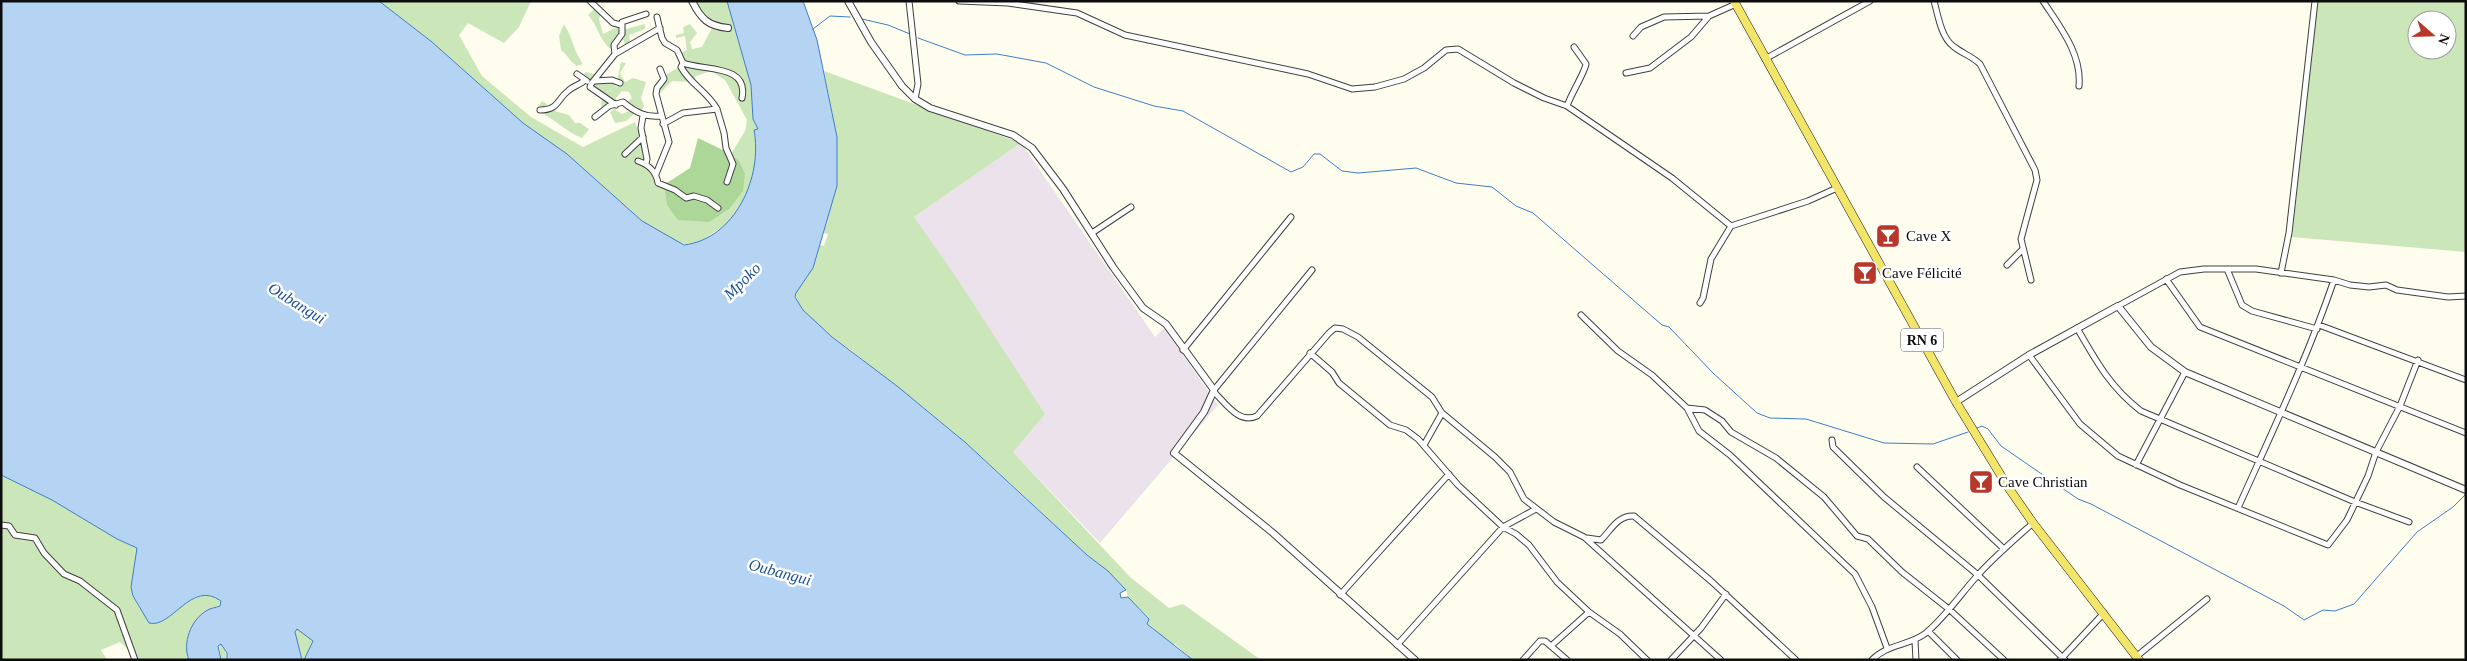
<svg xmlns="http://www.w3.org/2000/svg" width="2467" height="661" font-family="Georgia,serif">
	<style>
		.industrial { fill: #ece2eb }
		.green { fill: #cbe7b9; fill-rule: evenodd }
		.forest { fill: #acd799 }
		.water { fill: #b5d3f3; stroke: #3f7ec7 }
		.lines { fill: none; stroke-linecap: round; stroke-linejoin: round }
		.stream { stroke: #3f7ec7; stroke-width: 1 }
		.minor-casing { stroke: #404040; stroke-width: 7 }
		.tertiary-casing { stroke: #404040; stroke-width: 8 }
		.primary-casing { stroke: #1e1e1e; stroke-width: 9 }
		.minor { stroke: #fff; stroke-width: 5 }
		.tertiary { stroke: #fff; stroke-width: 6 }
		.primary { stroke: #f3e46a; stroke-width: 8 }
		.labels { text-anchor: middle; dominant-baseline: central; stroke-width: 5; stroke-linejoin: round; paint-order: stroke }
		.shield { fill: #fff; stroke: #565656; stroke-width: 1 }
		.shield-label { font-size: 14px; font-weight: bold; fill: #0d0d0d }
		.poi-label { font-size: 15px; fill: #0d0d0d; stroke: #fff; text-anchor: start }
		.water-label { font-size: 16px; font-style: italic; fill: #1c519a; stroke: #fff }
	</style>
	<rect width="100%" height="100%" fill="#fefdee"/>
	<path class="industrial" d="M1021 143 1155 337 1164 328 1218 405 1100 543 1013 452 914 217Z"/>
	<path class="green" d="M379 1H531L519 27 504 43 468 23 459 35 482 76 531 117 583 147 635 122 657 185 739 161 731 154 745 131 747 120 725 80 711 71 696 76 692 82 672 81 659 94 664 76 681 66 680 53 687 50 685 36 676 38V35L684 33 683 27 690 24 697 33 690 42 692 49 702 47 714 24 702 14 696 1H727L751 85 753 119 758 129 754 131C760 160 750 203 726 224 722 228 715 231 710 235 701 242 690 247 678 242L642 221 567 154 523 123 432 42Z
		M2318 1H2466V252L2292 237ZM2417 20H2447V50H2417Z
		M595 8 601 13 599 19 603 34 624 24 626 29 645 24V29L629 35 631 46 625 47 624 40 614 42 612 50C598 39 600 29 588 15Z
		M564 24C573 38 573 50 583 64L577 66C570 62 568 55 561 50L559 36Z
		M621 62 626 63 620 73 625 82 633 78 646 82 641 98 644 106 639 115 635 113 626 121 615 123 610 112 614 109 622 114 629 111 630 108 626 103 632 98 629 92 622 91 616 98V103L601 112 602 95 591 87 593 84 582 76 586 72 602 76 617 87 621 84 617 80Z
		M824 71 1021 143 914 217 958 280 1045 414 1013 452 1130 577 1169 608 1183 604 1261 660H1193L1175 644 1173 646 1147 623 1149 618 1128 597 1126 590 1108 571 1087 555C1047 518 1008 480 967 444 930 411 890 382 852 351 837 340 794 312 796 293L813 268 820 245 824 246 828 234 823 233 825 223 827 224 837 137Z
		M542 101 547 104 548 109 569 115 575 123H580L589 129 582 138C568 133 558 122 545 115L546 111 539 105Z
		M1 475 52 500 117 539 137 548 131 587 133 597 149 623C174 623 194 581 221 601L220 605C218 607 215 607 213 608 194 615 181 641 189 660H139L120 642 101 650 107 660H1Z
		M297 628 313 641 304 660 302 659 295 632Z
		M219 644 224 645 227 660H221Z"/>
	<path class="forest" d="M698 138 731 154 739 161 745 174 743 191 729 209 709 222 678 220 667 205 664 185 690 168Z"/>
	<path class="water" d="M1 1H379L432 42 523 123 567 154 642 221 684 245C735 239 763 177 754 130L758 129 753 119 751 85 727 1H803L817 40 837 137V186L813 268 796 293 795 297 803 310 832 337 897 386 966 443 1087 555 1108 571 1126 590 1120 593 1121 598 1128 597 1149 619 1147 624 1193 660H304L313 641 297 629 295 632 302 660H227V653L221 644 218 646 221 660H189C182 643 191 620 206 611 210 608 215 608 220 606L221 601C191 579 172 629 149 623L133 596 131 587 137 548 117 539 52 500 1 475Z"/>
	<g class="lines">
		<path class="stream" d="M862 19 888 25 910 34
			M813 29 830 16 850 17
			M918 38 965 55 997 54 1046 63 1094 87 1154 106 1183 111 1291 172 1303 167 1314 154H1320L1342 171 1358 173 1416 168 1456 183 1492 187 1516 206 1533 213 1662 325 1669 327 1713 373 1757 413 1770 418 1806 419 1884 443 1933 444 1968 432
			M1977 428 1982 426 1988 429 2001 446 2078 499 2091 504 2284 606 2304 620 2323 610 2335 611 2354 604 2417 532 2453 507 2466 494"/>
		<defs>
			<path id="minor" d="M590 1 613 23 621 25
				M909 1 918 84 915 99
				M959 1 1008 3 1077 13 1125 35 1308 74 1352 89 1375 87 1404 79 1424 68 1446 50 1458 49 1514 83 1544 98 1567 106 1672 178 1731 226 1808 201 1837 188
				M1934 1C1938 15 1941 37 1953 46 1961 53 1972 56 1980 64L2035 170 2037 180 2021 239 2031 280
				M2043 1C2060 27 2082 54 2079 86
				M657 17 662 38 665 43 677 50 683 63 681 67C690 84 708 92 717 109
				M1633 36 1641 27 1664 17 1709 16
				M615 54 614 45 622 34V22L646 14
				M1765 59 1870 1
				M683 63C704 71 749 64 742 98
				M1626 73 1650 68 1691 37 1709 16 1736 4
				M577 74 587 81
				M595 81 612 80 620 83
				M616 105 590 87 591 84 615 54 660 28
				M1567 106C1571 94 1585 72 1586 64L1574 47
				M540 110C559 110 557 99 568 91 573 86 580 85 585 80
				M643 116 641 128 647 159 646 164
				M595 117 609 106 623 102C635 112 646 118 661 116
				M663 124 683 113 717 109 724 133 726 148 733 164 727 182
				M625 154 643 137
				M638 161C649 165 656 171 658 183L675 190 686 198 694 196 707 200 718 208
				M656 174 669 142 656 94 657 88 664 79 660 69
				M1092 233 1131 207
				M2007 265 2023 249
				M2227 269 2242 305 2252 311 2317 329
				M2281 273 2289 233 2315 1
				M2166 279 2200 327 2466 433
				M1700 303 1703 298 1711 259 1731 226
				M2118 306 2180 272 2204 269H2256L2334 280 2350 285 2369 287 2386 285 2397 290 2448 297 2466 296
				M1581 315 1618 351 1652 375 1687 408 1699 431 1730 455 1855 574 1872 607 1887 648
				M2319 325 2466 380
				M2077 328C2096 361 2110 387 2141 411L2355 502 2409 522
				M1183 350 1291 217
				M1310 353 1332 372 1339 383 1390 425 1406 430 1418 439 1458 485 1503 527 1516 534 1529 545 1557 582 1589 612 1620 634 1647 660
				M2029 355 2080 424 2118 456 2180 485 2328 545 2347 520 2368 476 2376 452 2400 406 2418 360
				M1214 390 1312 270
				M1214 392C1227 405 1239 424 1257 416L1329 333 1335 328 1343 329 1358 337 1432 397 1442 413 1495 457 1510 472 1524 499 1554 522 1584 537 1721 660
				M1687 408 1705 410 1722 421 1731 432 1776 458 1824 497 1857 536 1868 539 1902 572 1950 610 2004 660
				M1832 440 1833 447 1884 497 1978 575 2065 660
				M1424 445 1442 413
				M2136 465 2185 372
				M1917 467 2004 549
				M2238 508C2272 432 2307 359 2334 280
				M1 525 9 526 15 535 35 538 44 553 64 574 80 581 117 610 135 660
				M1587 538 1601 540C1611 530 1618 515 1634 516L1711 581 1796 660
				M1340 595 1449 474
				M1928 631 1957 660
				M1915 641 1916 660
				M1397 645 1503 527 1536 509
				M1551 646 1589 612
				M2137 656 2207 599
				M1523 660 1540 641H1545L1567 660
				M1671 660 1701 628 1726 594
				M1872 660C1887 644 1909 646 1926 633 1946 616 1960 595 1977 576 1994 557 2014 540 2033 523
				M2060 660 2104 613"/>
			<path id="tertiary" d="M692 1C701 19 708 26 728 28
				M848 1 871 42 902 86 915 99 930 108 1013 135 1032 148 1063 189 1113 267 1143 308 1166 324 1214 390 1204 412 1174 453 1273 533 1415 660
				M1956 402 2029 355 2118 306 2151 347 2185 372 2466 490"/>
			<path id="primary" d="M1734 1 1956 402 2008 487 2033 523 2139 660"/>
		</defs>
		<use href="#minor" class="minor-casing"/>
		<use href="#tertiary" class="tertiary-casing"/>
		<use href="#primary" class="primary-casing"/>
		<use href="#minor" class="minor"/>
		<use href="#tertiary" class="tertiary"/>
		<use href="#primary" class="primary"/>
	</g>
	<defs>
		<symbol id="bar-square" viewBox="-11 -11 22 22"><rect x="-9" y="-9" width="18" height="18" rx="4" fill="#b7382b" stroke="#fff"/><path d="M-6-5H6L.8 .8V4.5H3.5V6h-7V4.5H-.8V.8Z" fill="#fff"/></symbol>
	</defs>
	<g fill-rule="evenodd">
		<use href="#bar-square" x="1874" y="222" width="28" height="28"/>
		<use href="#bar-square" x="1851" y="259" width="28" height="28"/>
		<use href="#bar-square" x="1967" y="468" width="28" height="28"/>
	</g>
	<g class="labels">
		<rect class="shield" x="1901" y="328.5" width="42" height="23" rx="4"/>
		<g class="shield-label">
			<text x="1922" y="340">RN 6</text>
		</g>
		<g class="poi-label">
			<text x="1906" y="236">Cave X</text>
			<text x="1882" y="273">Cave Félicité</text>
			<text x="1998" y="482">Cave Christian</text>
		</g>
		<g class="water-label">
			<text transform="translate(742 281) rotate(-45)">Mpoko</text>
			<text transform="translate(297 303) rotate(32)">Oubangui</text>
			<text transform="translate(780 572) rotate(15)">Oubangui</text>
		</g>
	</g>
	<rect width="2467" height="661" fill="none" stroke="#0d0d0d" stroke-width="5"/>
	<g transform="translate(2432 35) rotate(110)"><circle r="24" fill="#ffffff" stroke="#9e9e9e"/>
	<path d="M0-4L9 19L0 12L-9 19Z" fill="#b7382b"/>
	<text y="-8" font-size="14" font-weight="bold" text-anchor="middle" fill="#0d0d0d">N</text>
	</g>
</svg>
